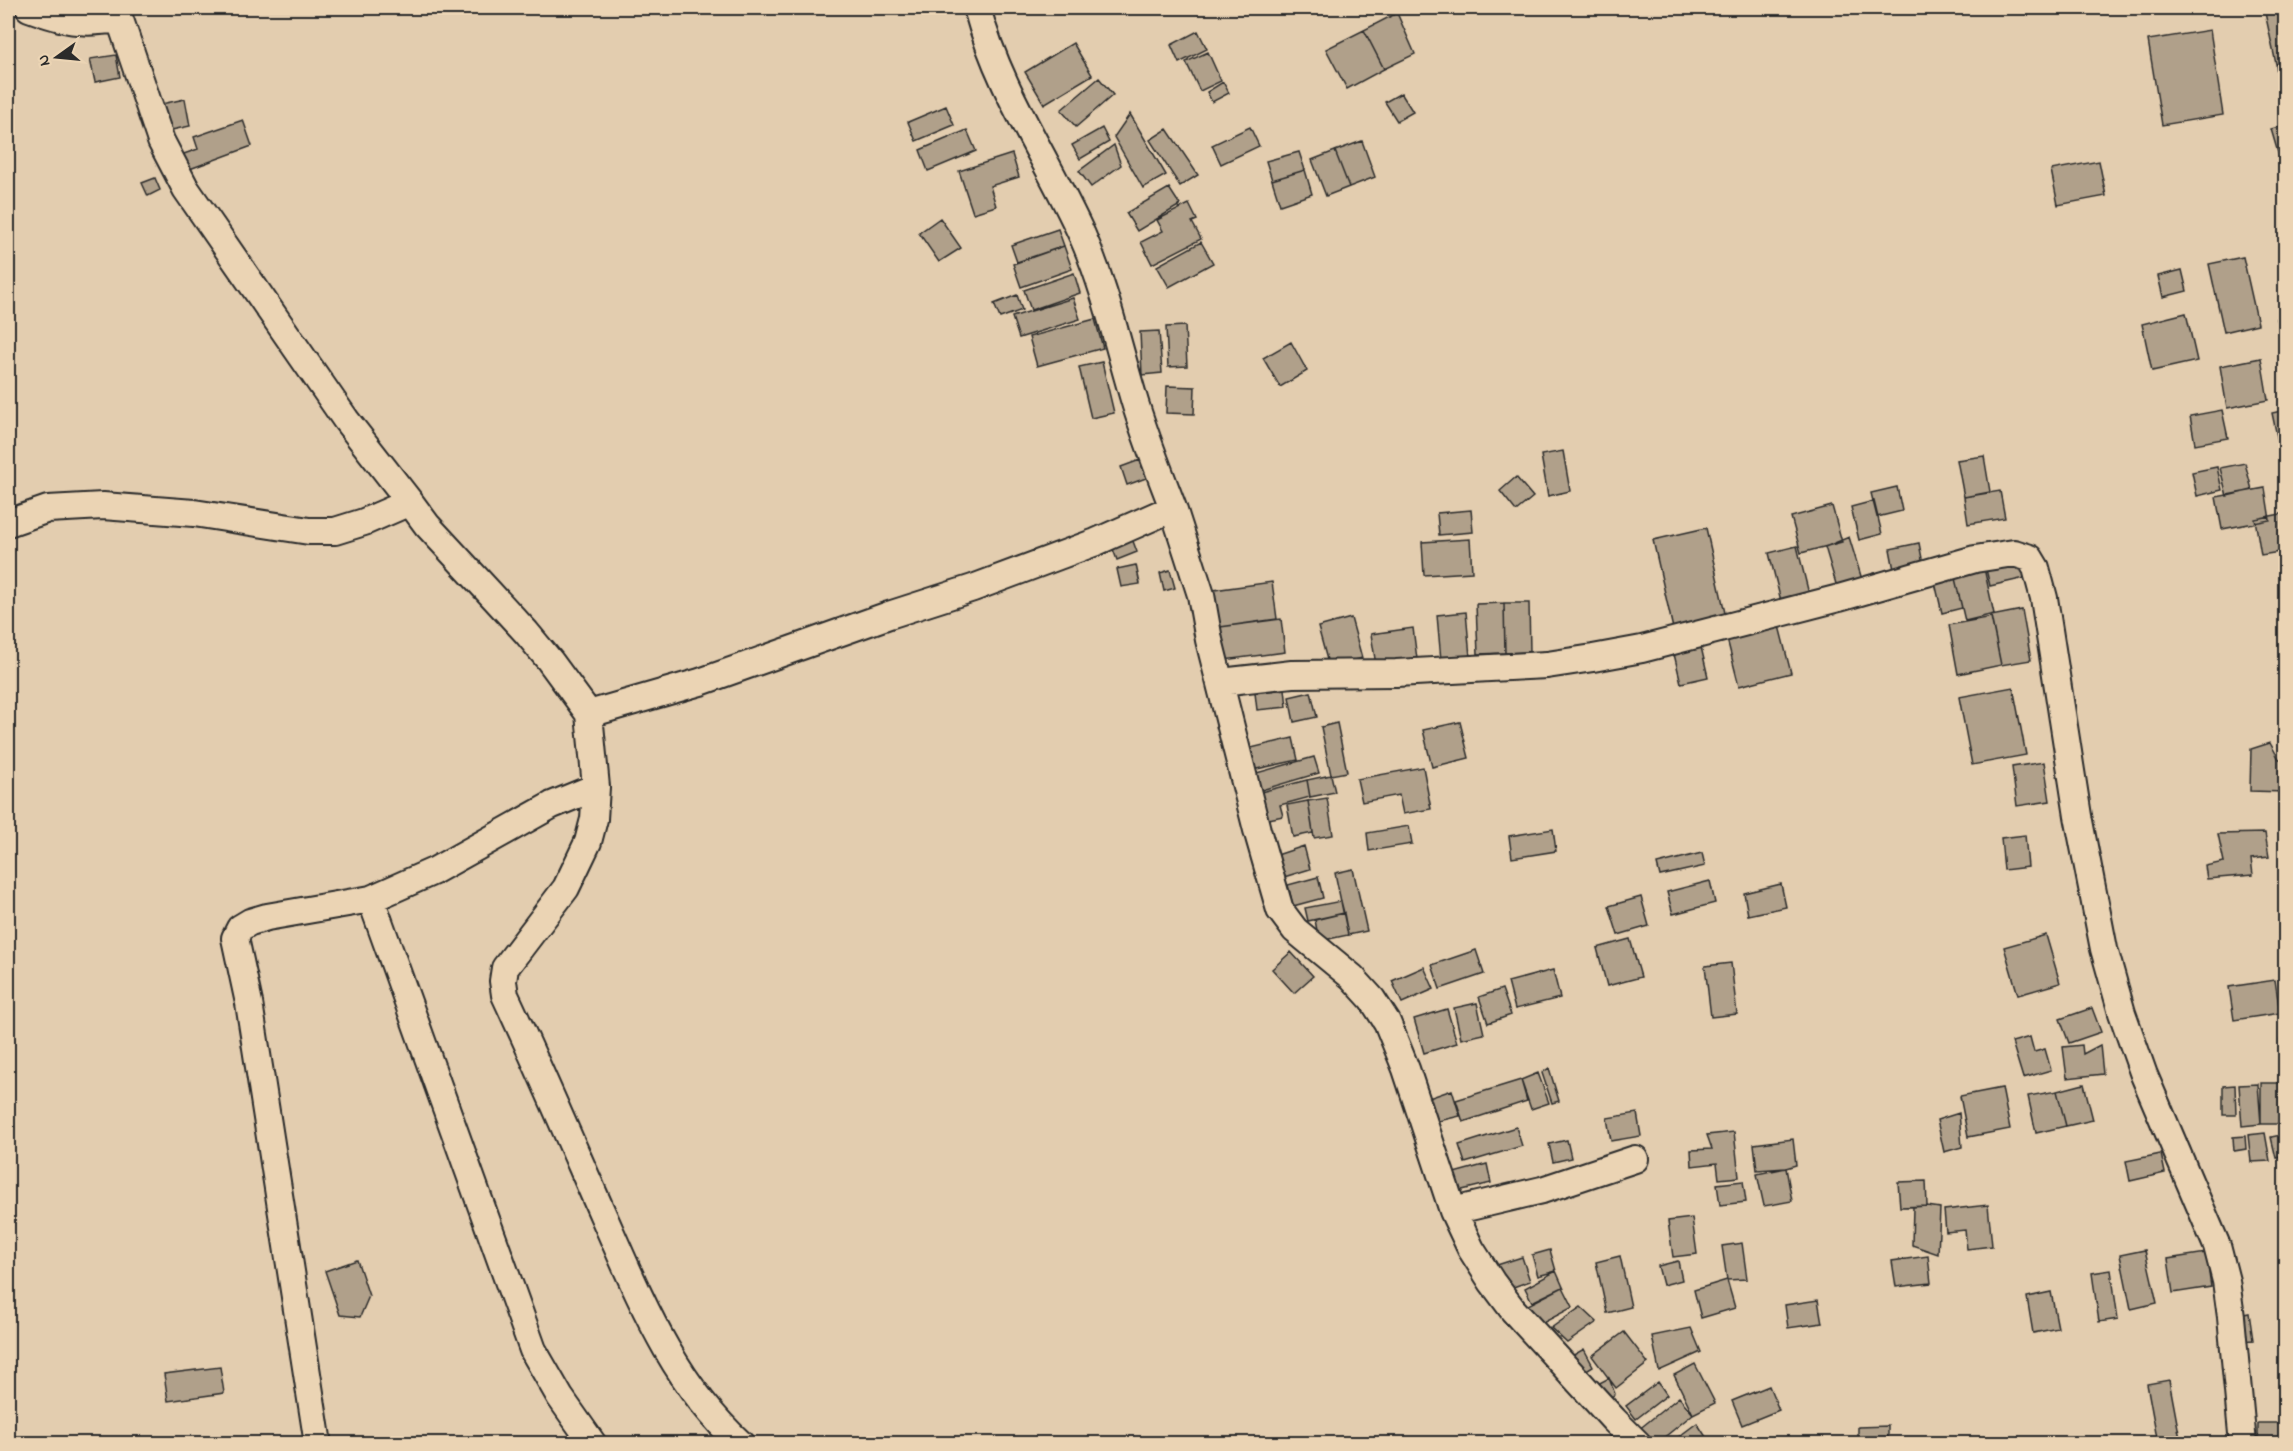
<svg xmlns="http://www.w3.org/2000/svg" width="2293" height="1451" font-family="'Indie Flower',sans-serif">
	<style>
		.building { fill: #b0a08a; stroke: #2b2b2b; stroke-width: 1.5 }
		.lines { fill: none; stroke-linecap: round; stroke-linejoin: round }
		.minor-casing { stroke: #2b2b2b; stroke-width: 30 }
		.minor { stroke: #ebd4b4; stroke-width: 26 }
	</style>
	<rect width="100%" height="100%" fill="#e3cdaf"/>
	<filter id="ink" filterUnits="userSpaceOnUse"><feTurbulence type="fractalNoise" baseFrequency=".0167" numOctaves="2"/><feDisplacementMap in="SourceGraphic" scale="12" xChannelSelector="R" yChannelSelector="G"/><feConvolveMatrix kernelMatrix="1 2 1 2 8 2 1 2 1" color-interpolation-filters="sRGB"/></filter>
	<g filter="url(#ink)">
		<path class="building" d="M2264 8H2286V63L2276 64Z
			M1397 13 1415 54 1384 69 1364 30Z
			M1364 30 1384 69 1347 89 1326 49Z
			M2210 30 2223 115 2162 125 2148 40Z
			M1198 31 1207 49 1179 63 1171 45Z
			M1073 43 1092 75 1044 104 1025 72Z
			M1208 52 1221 81 1200 91 1186 62Z
			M116 55 120 77 95 82 90 59Z
			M2286 63V120L2282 121 2276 64Z
			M1099 78 1113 95 1076 127 1061 110Z
			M1223 82 1229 93 1212 102 1207 92Z
			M1401 93 1413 112 1397 121 1385 102Z
			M185 99 190 126 167 131 161 104Z
			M946 106 954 125 916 141 908 122Z
			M1130 114 1166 175 1143 188 1114 137Z
			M243 120 252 146 187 170 181 155 198 149 194 137Z
			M2286 125V180L2271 129Z
			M1250 127 1259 146 1221 164 1212 145Z
			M1102 128 1109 142 1080 159 1072 145Z
			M1167 129 1198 175 1180 186 1150 140Z
			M967 130 976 151 928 171 920 150Z
			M1362 141 1375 177 1349 187 1335 151Z
			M1114 145 1121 165 1091 187 1079 171Z
			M1335 151 1349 187 1326 196 1312 160Z
			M1299 152 1305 170 1272 180 1266 161Z
			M1012 154 1019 177 990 186 996 206 973 213 959 171Z
			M2099 161 2106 196 2058 205 2051 170Z
			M1305 170 1312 194 1280 205 1272 180Z
			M155 178 160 190 148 196 142 183Z
			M1169 188 1180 205 1137 231 1126 213Z
			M1189 204 1197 220 1192 222 1201 239 1152 264 1141 242 1163 231 1157 220Z
			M940 218 961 248 939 262 919 233Z
			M1058 229 1064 246 1017 262 1011 245Z
			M1201 242 1213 263 1169 287 1157 266Z
			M1064 246 1072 269 1021 287 1013 264Z
			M2243 257 2258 324 2224 332 2209 264Z
			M2182 270 2187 291 2163 297 2158 276Z
			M1074 273 1080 293 1031 310 1024 290Z
			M1017 295 1022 310 1000 318 994 304Z
			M1073 298 1080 319 1019 338 1012 317Z
			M2186 313 2197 361 2152 371 2142 324Z
			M2286 316V362L2277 318Z
			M1095 319 1103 348 1037 366 1029 337Z
			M1185 326 1187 366 1168 367 1166 327Z
			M1159 331 1162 373 1142 375 1140 332Z
			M1291 342 1307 371 1280 387 1263 358Z
			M2261 358 2268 400 2227 408 2220 366Z
			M1102 362 1114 413 1091 418 1079 367Z
			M1167 386 1195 387 1194 414 1166 413Z
			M2222 410 2228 438 2195 444 2190 416Z
			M2286 410V445L2279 446 2272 413Z
			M1563 451 1570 491 1548 496 1541 455Z
			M1984 456 1990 492 1964 497 1957 460Z
			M1140 460 1146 478 1127 485 1121 467Z
			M2245 463 2252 490 2227 496 2220 468Z
			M2217 467 2222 490 2197 496 2192 472Z
			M1516 477 1533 497 1516 511 1500 491Z
			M1897 487 1902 511 1877 517 1871 493Z
			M2265 488 2270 520 2222 529 2216 497Z
			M2000 491 2005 518 1968 524 1964 497Z
			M1874 501 1882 534 1859 540 1851 507Z
			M1832 506 1842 542 1801 553 1791 517Z
			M1471 510 1473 532 1439 535 1437 513Z
			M2286 513V551L2261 555 2255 519Z
			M1706 528 1727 622 1674 633 1653 540Z
			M1130 533 1137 552 1117 560 1110 541Z
			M1849 537 1864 586 1839 594 1825 547Z
			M1470 539 1472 572 1424 575 1422 542Z
			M1919 543 1924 569 1895 575 1890 549Z
			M1797 546 1811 602 1783 609 1769 553Z
			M2020 557 2025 578 1990 586 1985 565Z
			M1136 565 1140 584 1121 587 1117 569Z
			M1984 568 1994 614 1965 621 1954 574Z
			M1170 570 1175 588 1164 591 1160 573Z
			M1954 574 1962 608 1942 613 1934 578Z
			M1272 582 1277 619 1220 627 1214 590Z
			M1504 603H1529L1530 652 1505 653Z
			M1504 603 1505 653 1478 654 1476 604Z
			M2022 610 2031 660 2001 665 1991 616Z
			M1466 612 1470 657 1441 660 1437 615Z
			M1991 617 2001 665 1958 674 1949 625Z
			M1351 618 1362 658 1329 667 1318 627Z
			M1777 618 1791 673 1739 686 1725 631Z
			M1281 619 1285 652 1224 660 1220 627Z
			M1413 628 1417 659 1376 665 1371 634Z
			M1701 647 1708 677 1681 683 1674 654Z
			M2013 687 2026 755 1972 765 1959 697Z
			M1285 689 1287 707 1257 710 1255 693Z
			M1311 692 1317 717 1294 722 1289 697Z
			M1460 722 1469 758 1432 767 1423 730Z
			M1337 723 1347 772 1331 775 1321 727Z
			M1293 738 1298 760 1252 770 1247 749Z
			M2270 743 2279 759H2286V792L2250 791 2251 749Z
			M1314 757 1319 773 1258 791 1253 774Z
			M2044 762 2050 801 2017 806 2012 767Z
			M1423 767 1431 809 1403 814 1399 795 1362 802 1357 779Z
			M1331 775 1335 792 1310 797 1307 780Z
			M1307 780 1310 797 1280 805 1283 816 1264 820 1257 793Z
			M1327 798 1333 835 1314 838 1308 801Z
			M1308 801 1313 833 1293 837 1287 805Z
			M1409 826 1412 844 1369 851 1367 833Z
			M1553 829 1556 851 1512 858 1509 836Z
			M2265 833 2269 857 2251 859 2253 875 2207 879 2205 866 2224 862 2218 834Z
			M2025 835 2028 867 2004 870 2001 838Z
			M1304 846 1310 869 1284 877 1277 855Z
			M1702 853 1705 866 1660 876 1657 864Z
			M1353 869 1367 931 1348 935 1335 873Z
			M1318 877 1323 898 1293 906 1288 885Z
			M1710 881 1715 903 1673 914 1667 892Z
			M1781 884 1786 907 1748 915 1744 893Z
			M1641 897 1649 926 1618 935 1609 906Z
			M1341 901 1344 913 1308 921 1305 908Z
			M1344 913 1348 935 1319 941 1315 920Z
			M2046 935 2060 983 2018 995 2004 947Z
			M1630 939 1641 977 1607 986 1597 948Z
			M1476 950 1484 974 1440 989 1432 965Z
			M1291 952 1313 976 1294 993 1272 969Z
			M1731 963 1737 1014 1711 1017 1705 966Z
			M1424 967 1434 989 1402 1003 1392 981Z
			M1553 970 1560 998 1515 1009 1508 982Z
			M2275 980 2280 1013 2234 1020 2229 987Z
			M1502 989 1511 1015 1488 1023 1479 997Z
			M1477 1003 1484 1034 1461 1039 1454 1008Z
			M2092 1008 2101 1032 2069 1043 2060 1019Z
			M1447 1009 1457 1043 1424 1053 1414 1019Z
			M2030 1037 2034 1052 2045 1049 2051 1070 2023 1078 2012 1042Z
			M2280 1040 2286 1041V1064H2279Z
			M2082 1045 2083 1054 2100 1045 2103 1074 2067 1078 2063 1047Z
			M1549 1068 1559 1101 1552 1103 1542 1073Z
			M1538 1073 1549 1103 1531 1109 1521 1080Z
			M1521 1080 1527 1101 1463 1122 1456 1100Z
			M2261 1083H2286V1124H2261Z
			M2084 1084 2093 1120 2066 1126 2057 1091Z
			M2258 1084 2261 1124 2242 1126 2239 1085Z
			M2235 1085 2236 1115H2223V1086Z
			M2002 1088 2010 1129 1968 1137 1960 1096Z
			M1452 1090 1460 1116 1430 1123 1423 1100Z
			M2057 1091 2066 1126 2036 1133 2028 1096Z
			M1637 1113 1641 1136 1611 1141 1607 1118Z
			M1959 1113 1962 1147 1944 1152 1937 1120Z
			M1516 1127 1522 1146 1465 1163 1459 1145Z
			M1734 1132 1739 1177 1719 1179 1717 1163 1692 1166 1691 1150 1712 1149 1707 1135Z
			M2265 1133 2270 1161 2251 1162 2248 1135Z
			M2286 1134V1156L2276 1158 2271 1137Z
			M2245 1136 2246 1149 2234 1151 2233 1137Z
			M1793 1139 1796 1165 1786 1168 1757 1170 1754 1144Z
			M1567 1140 1571 1158 1553 1162 1549 1144Z
			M2161 1154 2165 1173 2130 1181 2126 1161Z
			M1487 1164 1491 1183 1458 1191 1454 1173Z
			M1786 1168 1792 1201 1764 1206 1757 1174Z
			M1743 1181 1746 1202 1720 1205 1717 1184Z
			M1926 1181 1927 1206 1900 1207 1898 1182Z
			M1988 1205 1992 1246 1967 1249 1965 1230 1946 1232 1944 1210Z
			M1927 1206 1940 1208 1938 1254 1912 1245 1913 1207Z
			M1692 1218 1697 1254 1673 1257 1668 1221Z
			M1742 1243 1747 1279 1727 1280 1722 1246Z
			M1550 1250 1556 1271 1538 1276 1532 1255Z
			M2145 1250 2157 1303 2131 1309 2120 1255Z
			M2206 1253 2211 1287 2173 1293 2168 1259Z
			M1620 1256 1631 1307 1607 1313 1596 1262Z
			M1928 1256 1931 1283 1896 1287 1892 1261Z
			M1522 1257 1530 1281 1505 1290 1497 1265Z
			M357 1260 369 1296 360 1317 340 1315 325 1271Z
			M1678 1261 1682 1280 1663 1285 1658 1266Z
			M2111 1270 2118 1319 2099 1322 2092 1273Z
			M1556 1271 1563 1287 1532 1302 1525 1288Z
			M1727 1280 1735 1308 1701 1318 1694 1290Z
			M1563 1287 1573 1307 1539 1325 1528 1305Z
			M2051 1292 2058 1328 2033 1333 2027 1297Z
			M1818 1300 1822 1323 1788 1328 1785 1305Z
			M1581 1307 1597 1322 1567 1343 1551 1328Z
			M2249 1313 2253 1340 2243 1341 2239 1315Z
			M1691 1328 1701 1352 1659 1371 1652 1336Z
			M1624 1332 1648 1363 1616 1388 1592 1356Z
			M1584 1349 1593 1366 1580 1374 1570 1357Z
			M1695 1364 1715 1403 1693 1414 1674 1375Z
			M220 1367 224 1393 168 1401 164 1374Z
			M1609 1378 1615 1394 1602 1405 1592 1387Z
			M2169 1380 2181 1444H2158L2147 1384Z
			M1658 1382 1667 1395 1636 1419 1626 1406Z
			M1769 1386 1779 1410 1742 1425 1732 1401Z
			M1679 1397 1693 1414 1656 1444H1649L1638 1430Z
			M1697 1423 1708 1440 1702 1444H1669Z
			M2258 1423H2286V1444H2258Z
			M1888 1426V1444H1858V1427Z"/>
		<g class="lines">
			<defs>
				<path id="minor" d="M29 8C65 21 80 25 119 19
					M116 8 161 141 186 189 346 420 410 502
					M977 8C999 90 1047 158 1082 235 1105 287 1117 342 1133 396 1144 434 1159 471 1173 508
					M8 523 48 509 103 506 194 513 309 531H335L364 522 410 502 427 525 526 632 550 661 589 714 596 787 594 819 588 842 566 888 505 968 503 981 505 995C539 1068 571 1142 603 1215 640 1298 672 1381 741 1444
					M1221 682 1292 674 1396 673 1547 665 1593 658 1642 649 1839 598 1975 559 2014 553 2030 558 2036 568 2044 598 2078 816 2104 949 2122 1013 2144 1075 2217 1246 2226 1281 2231 1317 2243 1444
					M589 714 700 682 889 615 973 588 1096 542 1173 508 1201 595 1209 640 1257 830 1280 910 1295 930 1352 977 1372 999 1387 1022 1406 1069 1453 1211 1471 1249 1492 1282 1513 1310 1614 1420 1638 1444
					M371 899 533 1350 560 1397 593 1444
					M1453 1211 1542 1190 1635 1159
					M318 1444 249 1003 235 938 240 928 250 922 267 917 371 899 434 871 552 805 596 787"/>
			</defs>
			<use href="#minor" class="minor-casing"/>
			<use href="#minor" class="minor"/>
		</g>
	</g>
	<rect width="2293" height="1451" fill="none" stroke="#ebd4b4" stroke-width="30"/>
	<rect x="15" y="15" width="2263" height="1421" fill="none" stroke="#2b2b2b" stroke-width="2" filter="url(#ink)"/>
	<g transform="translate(57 57) rotate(255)" stroke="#ebd4b4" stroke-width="4.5" paint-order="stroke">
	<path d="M0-4.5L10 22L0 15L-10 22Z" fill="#2b2b2b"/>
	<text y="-9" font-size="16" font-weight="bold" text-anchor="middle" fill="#2b2b2b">N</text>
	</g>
</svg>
